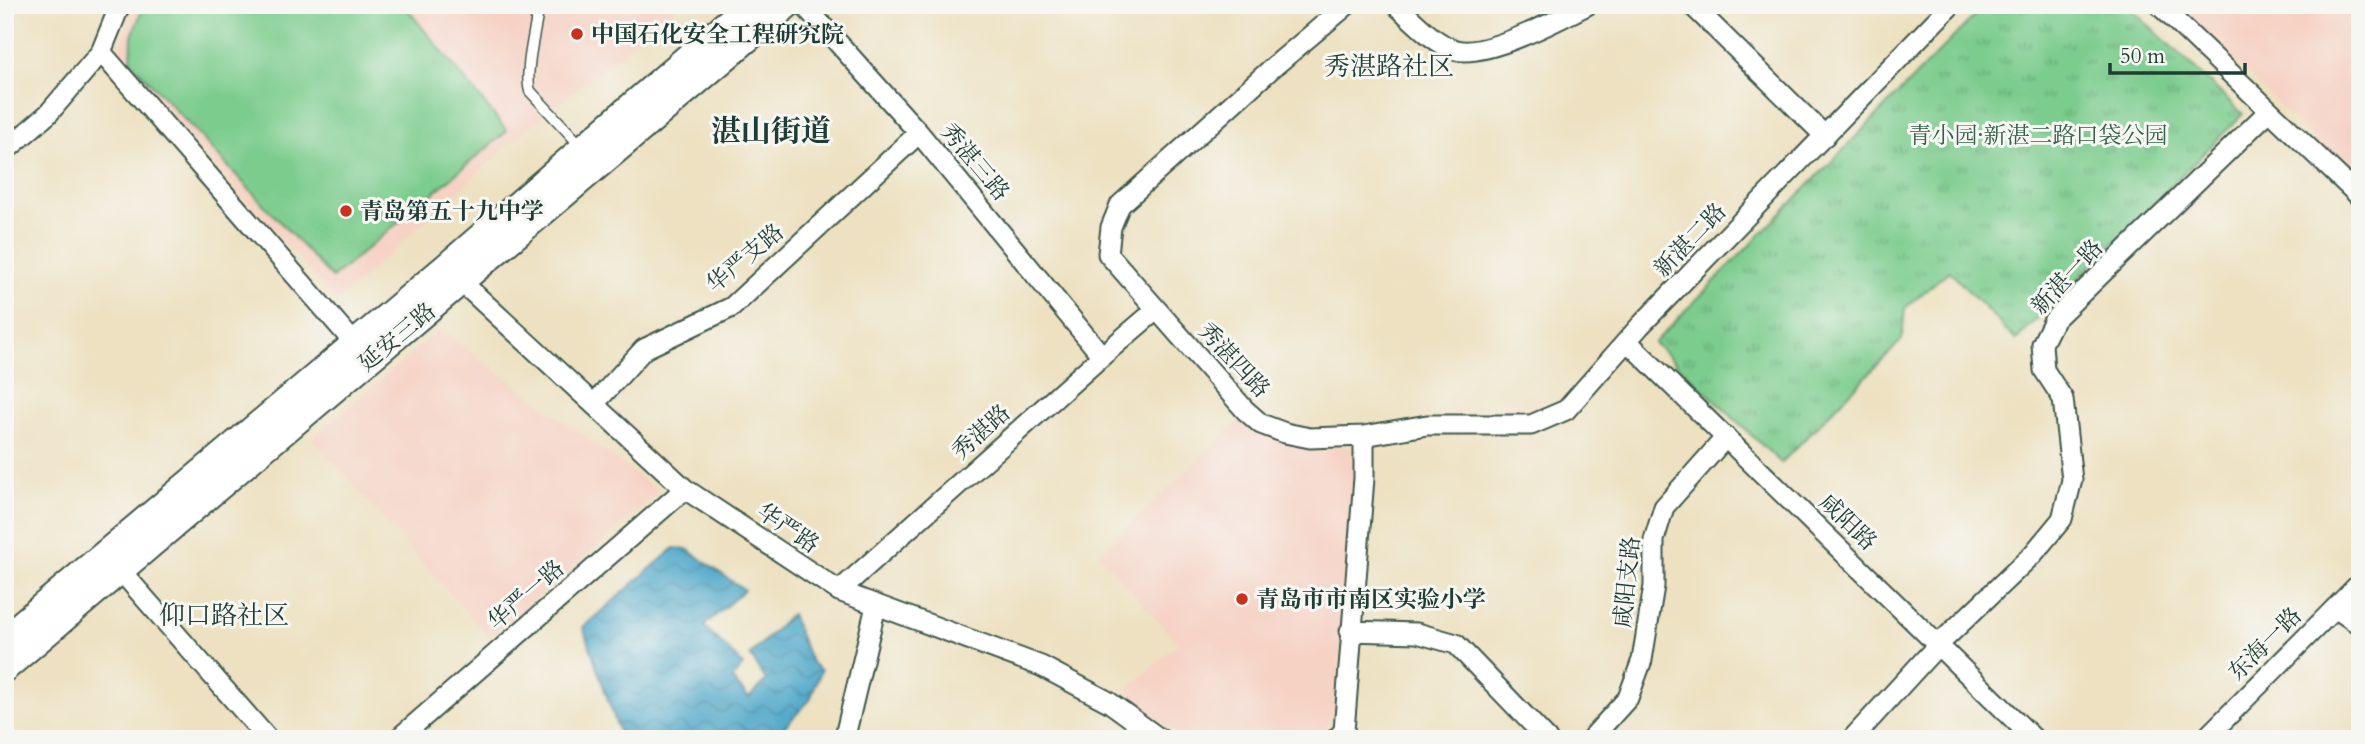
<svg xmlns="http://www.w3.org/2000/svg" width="2365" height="744" font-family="Cardo,'Noto Serif SC',serif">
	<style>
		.built { fill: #f6d2c4 }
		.grass { fill: #7bcc8d; stroke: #4d8460; stroke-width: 2 }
		.park { fill: url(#park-tufts); stroke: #4d8460; stroke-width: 2 }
		.water { fill: url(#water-waves); stroke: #34717e; stroke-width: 2 }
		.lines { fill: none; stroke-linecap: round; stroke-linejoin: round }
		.service-casing { stroke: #3e5649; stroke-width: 13 }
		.minor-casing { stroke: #3e5649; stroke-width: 23 }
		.secondary-casing { stroke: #3e5649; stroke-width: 30 }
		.service { stroke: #fff; stroke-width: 10 }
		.minor { stroke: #fff; stroke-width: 19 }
		.secondary { stroke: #fff; stroke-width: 26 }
		.poi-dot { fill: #c8321e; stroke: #f6f6f2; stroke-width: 2.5 }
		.labels { text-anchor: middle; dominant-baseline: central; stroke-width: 6; stroke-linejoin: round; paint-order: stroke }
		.poi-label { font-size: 23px; font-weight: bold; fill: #1f3d34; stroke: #f6f6f2; text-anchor: start }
		.park-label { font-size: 23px; fill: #36614a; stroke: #f6f6f2 }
		.street-label { font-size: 23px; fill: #1f3d34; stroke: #f6f6f2 }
		.quarter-label { font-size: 26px; fill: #1f3d34; stroke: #f6f6f2 }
		.district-label { font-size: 30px; font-weight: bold; fill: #1f3d34; stroke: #f6f6f2 }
	</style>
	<defs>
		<pattern id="park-tufts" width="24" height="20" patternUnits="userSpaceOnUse" patternTransform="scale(1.75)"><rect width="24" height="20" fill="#7bcc8d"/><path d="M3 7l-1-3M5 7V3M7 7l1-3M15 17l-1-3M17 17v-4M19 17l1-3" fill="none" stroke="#64a774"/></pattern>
		<pattern id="water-waves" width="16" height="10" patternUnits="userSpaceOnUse" patternTransform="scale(1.75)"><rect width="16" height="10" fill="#4aa5c8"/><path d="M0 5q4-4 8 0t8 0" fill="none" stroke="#3d88a3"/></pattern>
	</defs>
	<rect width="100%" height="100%" fill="#f6f6f2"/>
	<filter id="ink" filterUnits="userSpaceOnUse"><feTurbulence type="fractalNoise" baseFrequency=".0143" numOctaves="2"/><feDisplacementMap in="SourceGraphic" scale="14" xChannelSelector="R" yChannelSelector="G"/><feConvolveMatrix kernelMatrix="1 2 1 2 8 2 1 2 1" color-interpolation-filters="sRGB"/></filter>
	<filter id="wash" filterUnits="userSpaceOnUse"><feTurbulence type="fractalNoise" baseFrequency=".00686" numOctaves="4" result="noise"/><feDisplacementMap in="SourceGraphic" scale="28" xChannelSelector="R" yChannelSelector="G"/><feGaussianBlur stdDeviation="1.57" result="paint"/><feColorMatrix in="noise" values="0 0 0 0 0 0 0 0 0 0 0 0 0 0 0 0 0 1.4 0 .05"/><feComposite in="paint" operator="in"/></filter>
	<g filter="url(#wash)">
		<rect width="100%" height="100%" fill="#ede1c1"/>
		<path class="built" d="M135 5H680L523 132 337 302 117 56Z
			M2176 5H2360V184Z
			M440 329 660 492 490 639 312 438Z
			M1243 418 1305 446 1351 447 1358 471 1335 710 1328 725 1314 739H1183L1125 692 1178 643 1098 554Z"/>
		<path class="grass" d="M144 5H404L507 131 332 278 131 62 132 36Z"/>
		<path class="park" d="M1985 5H2127L2243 114 2016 340 1949 271 1905 308 1902 340 1781 463 1654 343Z"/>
		<path class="water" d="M674 548 687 549 744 590 704 626 743 665 732 679 749 698 766 680 750 655 791 614 811 662 821 670 810 700 773 739H611L619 732 583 627Z"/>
	</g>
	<g filter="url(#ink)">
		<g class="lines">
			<defs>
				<path id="service" d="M539 5C536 27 524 72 530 91L583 148"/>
				<path id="minor" d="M804 5 919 133 1102 356
					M1347 5 1271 69 1120 205 1111 227 1108 254 1245 410 1261 424 1285 433 1310 438 1364 436 1427 425H1531L1566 410 1640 326 1951 5
					M1396 5C1413 20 1434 44 1456 50 1486 58 1560 19 1587 5
					M1692 5 1825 136
					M2159 5 2360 197
					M101 52 355 344
					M5 151 48 114 101 52 120 5
					M453 274 685 489 839 591 1041 666 1109 702 1160 739
					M1627 341 2034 739
					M594 404 644 349 732 307 919 133
					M113 562 268 739
					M839 591 1102 356 1156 310
					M2335 608 2360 625
					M1350 631 1417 633 1456 644 1547 739
					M398 739 685 489
					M842 739 845 736 876 606
					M1336 739 1344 731 1364 478V436
					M1591 739 1628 698 1642 660 1654 586V540L1664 507 1726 437
					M1852 739 1938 645 2033 554 2062 519 2072 480 2063 399 2044 370 2042 344 2054 320 2269 111
					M2205 739 2360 583"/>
				<path id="secondary" d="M5 638 446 267 748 5
					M5 668 787 5"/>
			</defs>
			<use href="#service" class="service-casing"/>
			<use href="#minor" class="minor-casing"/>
			<use href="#secondary" class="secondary-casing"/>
			<use href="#service" class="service"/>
			<use href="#minor" class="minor"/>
			<use href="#secondary" class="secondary"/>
		</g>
	</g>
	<g class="poi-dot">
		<circle cx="577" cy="34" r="7"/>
		<circle cx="346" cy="211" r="7"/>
		<circle cx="1242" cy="599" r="7"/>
	</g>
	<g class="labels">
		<g class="poi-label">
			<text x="591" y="34">中国石化安全工程研究院</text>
			<text x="360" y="211">青岛第五十九中学</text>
			<text x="1256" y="599">青岛市市南区实验小学</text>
		</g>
		<g class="park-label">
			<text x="2038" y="135">青小园·新湛二路口袋公园</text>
		</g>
		<g class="street-label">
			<text transform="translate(975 162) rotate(50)">秀湛三路</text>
			<text transform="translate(1690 240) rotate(-46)">新湛二路</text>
			<text transform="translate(745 258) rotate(-40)">华严支路</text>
			<text transform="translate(2067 277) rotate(-47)">新湛一路</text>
			<text transform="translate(397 337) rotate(-40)">延安三路</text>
			<text transform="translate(1234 360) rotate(47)">秀湛四路</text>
			<text transform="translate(981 432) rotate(-42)">秀湛路</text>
			<text transform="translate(1848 522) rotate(44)">咸阳路</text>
			<text transform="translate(788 528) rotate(34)">华严路</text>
			<text transform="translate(1627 582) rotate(-84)">咸阳支路</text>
			<text transform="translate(526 595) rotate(-41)">华严一路</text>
			<text transform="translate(2265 644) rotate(-45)">东海一路</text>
		</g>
		<g class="quarter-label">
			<text x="1389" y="66">秀湛路社区</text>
			<text x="224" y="615">仰口路社区</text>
		</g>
		<g class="district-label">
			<text x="771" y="131">湛山街道</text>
		</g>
	</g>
	<rect width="2365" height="744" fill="none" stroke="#f6f6f2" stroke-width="28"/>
	<path d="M2110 63v10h135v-10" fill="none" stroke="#1f3d34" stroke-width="3.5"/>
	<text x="2120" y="63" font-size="21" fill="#1f3d34" stroke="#f6f6f2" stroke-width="5" paint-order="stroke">50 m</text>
</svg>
